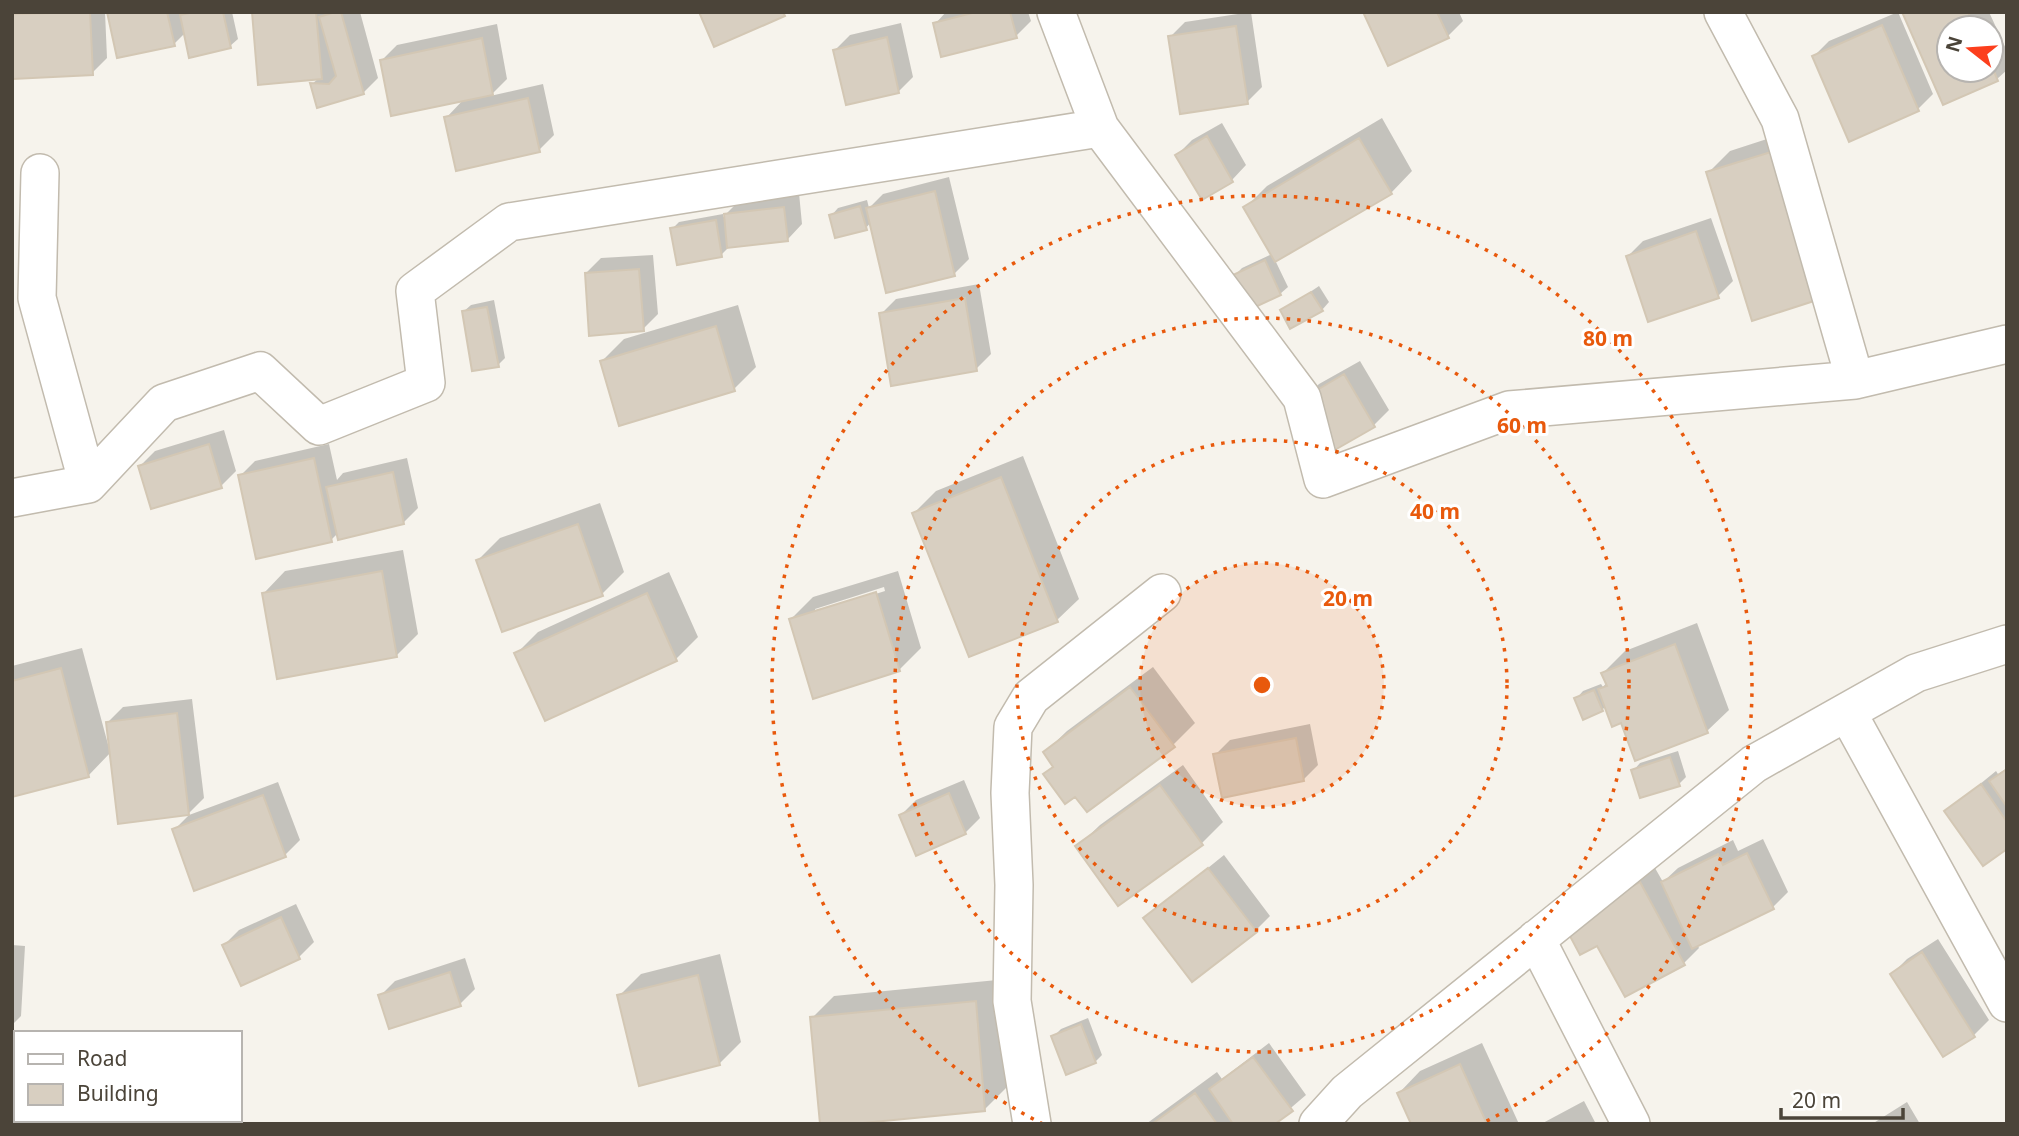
<svg xmlns="http://www.w3.org/2000/svg" width="2019" height="1136" font-family="'Noto Sans',sans-serif">
	<style>
		.shadow { fill: #0003; fill-rule: evenodd }
		.building { fill: #d8cfc1; stroke: #d3c7b4; stroke-width: 2 }
		.lines { fill: none; stroke-linecap: round; stroke-linejoin: round }
		.street-casing { stroke: #c2bbae; stroke-width: 40 }
		.street { stroke: #fff; stroke-width: 37 }
		.ring { fill: none; stroke: #e8590c; stroke-width: 3.5; stroke-dasharray: 3.5 7 }
		.centre { fill: #e8590c; stroke: #fff; stroke-width: 3.5 }
		.ring-label { font-size: 21px; text-anchor: middle; font-weight: bold; fill: #e8590c; stroke: #fff; stroke-width: 6; stroke-linejoin: round; paint-order: stroke }
	</style>
	<rect width="100%" height="100%" fill="#f6f3ec"/>
	<path class="shadow" d="M12 12H105L107 58 92 73 12 75Z
		M109 12H232L238 39 230 46 185 33 174 44Z
		M254 12H360L378 78 363 93 312 84 319 78Z
		M946 12H1028L1031 21 1016 36 935 24Z
		M1251 12 1262 87 1247 102 1170 37 1185 22Z
		M1365 12H1459L1463 21 1448 36 1389 64Z
		M1898 12 1933 94 1918 109 1814 56 1829 41Z
		M1904 12H1989L2007 51V70L1997 79 1944 103ZM1949 28H1991V70H1949Z
		M901 23 913 77 898 92 835 50 850 35Z
		M497 24 507 79 490 96 543 84 554 135 539 150 446 118 464 99 382 60 397 45Z
		M1382 118 1412 171 1391 193 1275 260 1288 287 1280 294 1235 275 1242 268 1272 254 1245 208 1267 186Z
		M1222 123 1246 165 1232 180 1177 155 1192 140Z
		M1792 131 1838 277 1708 173 1730 151Z
		M949 177 969 259 954 274 871 222 866 228 831 216 838 208 867 200 869 208 883 194Z
		M799 193 802 224 788 239 728 248 721 255 672 229 679 222 723 214V217L740 200Z
		M1711 218 1733 281 1718 296 1628 256 1643 241Z
		M653 255 658 314 643 329 586 273 601 258Z
		M979 284 991 354 976 369 881 314 896 299Z
		M1319 286 1329 302 1322 310 1282 311Z
		M494 300 505 358 498 365 463 312 471 305Z
		M738 305 756 367 734 389 602 361 624 339Z
		M1360 361 1389 410 1374 425 1304 399 1319 384Z
		M224 430 236 471 221 486 140 466 155 451Z
		M329 444 337 480 343 473 407 458 418 508 403 523 338 533 331 540 240 476 255 461Z
		M1023 456 1079 599 1057 620 970 655 914 513 936 491Z
		M600 503 624 572 602 594 478 560 500 538Z
		M403 550 418 634 396 656 264 593 285 571Z
		M898 571 921 648 899 670 791 619 813 597ZM884 587 885 591 815 613V609Z
		M669 572 698 637 676 659 516 654 538 632Z
		M1697 623 1729 710 1707 731 1622 721 1606 706 1602 710 1576 699 1583 691 1601 684 1603 687 1607 682 1603 673 1625 651Z
		M82 648 109 748 108 722 123 707 192 699 204 798 189 813 111 752 88 776 12 796V666Z
		M1153 667 1195 723 1173 745 1075 794 1045 774 1054 765 1045 752 1067 731Z
		M1310 724 1318 765 1303 780 1215 755 1230 740Z
		M1678 751 1686 777 1679 784 1633 771 1640 763Z
		M1183 765 1223 822 1201 844 1078 846 1100 825Z
		M2007 768V847L1947 811 1996 771 1998 774Z
		M964 780 980 818 965 833 901 815 916 800Z
		M278 782 300 840 285 855 196 889 174 830 189 815Z
		M1763 839 1788 892 1773 907 1697 944 1699 948 1684 963 1580 909 1655 868 1663 882 1678 868 1733 840 1738 851Z
		M1224 855 1270 916 1255 931 1146 918Z
		M296 904 314 942 299 957 224 945 239 930Z
		M1938 939 1989 1020 1974 1035 1943 1055 1892 974 1907 959Z
		M12 945 25 946 21 1016 12 1025Z
		M720 954 741 1042 719 1064 619 996 641 974Z
		M465 958 475 989 460 1004 380 996 395 981Z
		M997 980 1007 1087 985 1109 812 1018 834 996Z
		M1088 1018 1102 1055 1095 1062 1053 1037 1061 1029Z
		M1269 1043 1306 1095 1272 1124H1146L1217 1072 1222 1079Z
		M1482 1043 1519 1124H1412L1399 1093 1420 1071Z
		M1584 1101 1596 1124H1541Z
		M1907 1102 1920 1124H1872Z
		M124 1120H134L138 1124H120Z"/>
	<path class="building" d="M90 12 93 75 13 79 12 14Z
		M107 12H167L175 46 117 58Z
		M194 12H223L231 48 189 58 180 15Z
		M252 12H316L322 79 258 85Z
		M335 12H341L364 94 317 108 310 83 329 84 336 76 319 17Z
		M699 12H783L785 16 714 47Z
		M976 12H1010L1017 38 941 57 933 23Z
		M1363 12H1437L1449 38 1388 66Z
		M1902 12H1968L1975 28H1949V70H1991V64L1998 81 1943 105Z
		M1882 25 1919 111 1849 142 1812 56Z
		M1236 26 1248 104 1180 114 1168 36Z
		M887 37 899 93 846 105 833 50Z
		M482 38 493 95 391 116 380 60Z
		M528 98 540 152 456 171 444 117Z
		M1207 136 1233 182 1202 200 1175 155Z
		M1359 138 1392 194 1275 262 1243 207Z
		M1771 152 1817 300 1752 321 1706 172Z
		M935 191 955 276 886 293 866 208Z
		M860 206 867 230 835 238 829 215Z
		M784 207 788 241 727 248 724 214Z
		M716 220 722 257 677 265 670 228Z
		M1696 231 1719 298 1648 322 1626 256Z
		M1265 260 1281 295 1249 310 1233 275Z
		M639 269 644 331 589 336 585 273Z
		M1311 292 1323 311 1290 329 1280 310Z
		M965 298 977 371 891 386 879 313Z
		M487 307 499 367 472 371 462 311Z
		M716 326 735 391 619 426 600 361Z
		M1344 374 1375 427 1333 451 1302 399Z
		M209 444 222 488 151 509 138 466Z
		M314 458 332 542 256 559 238 475Z
		M393 472 404 524 338 540 326 487Z
		M1001 477 1058 622 969 657 912 513Z
		M578 524 603 596 502 632 476 560Z
		M382 571 397 657 277 679 262 593Z
		M876 592 900 671 813 699 789 619Z
		M647 593 677 661 545 721 514 653Z
		M1675 644 1708 733 1635 761 1621 723 1612 727 1598 689 1607 686 1601 673Z
		M61 668 89 777 12 797V681Z
		M1130 687 1175 747 1087 812 1075 797 1065 804 1043 774 1053 767 1043 752Z
		M1594 690 1603 711 1583 720 1574 698Z
		M177 713 189 815 118 824 106 722Z
		M1296 738 1304 781 1222 798 1213 754Z
		M1670 757 1680 786 1640 798 1631 770Z
		M2007 769V807L1989 781Z
		M1981 784 2007 822V849L1983 866 1944 811Z
		M1160 785 1203 845 1118 906 1075 846Z
		M949 793 966 834 916 856 899 815Z
		M263 795 286 857 194 891 172 829Z
		M1747 853 1774 909 1692 949 1661 882 1718 854 1723 865Z
		M1208 868 1257 932 1192 982 1143 918Z
		M1640 882 1685 965 1625 997 1597 946 1580 955 1563 923Z
		M281 917 300 959 241 986 222 945Z
		M1922 952 1975 1037 1943 1057 1890 974Z
		M450 972 461 1006 389 1029 378 995Z
		M698 975 720 1065 639 1086 617 995Z
		M976 1001 985 1111 853 1124H820L810 1017Z
		M1081 1024 1096 1063 1066 1075 1051 1036Z
		M1253 1057 1293 1111 1275 1124H1233L1209 1089Z
		M1460 1064 1487 1124H1411L1397 1093Z
		M1195 1093 1217 1124H1152Z"/>
	<g class="lines">
		<defs>
			<path id="street" d="M1056 12 1100 128 1302 398 1323 479 1509 410 1855 380 2007 344
				M1723 12 1780 119 1855 380
				M40 173 37 298 88 484
				M12 498 88 484 164 403 260 371 319 426 426 383 415 291 509 222 1100 128
				M1847 712 2007 1003
				M1536 939 1631 1124
				M1032 1124 1012 1001 1014 885 1010 793 1013 727 1031 697 1162 593
				M1318 1124 1347 1092 1754 764 1916 673 2007 644"/>
		</defs>
		<use href="#street" class="street-casing"/>
		<use href="#street" class="street"/>
	</g>
	<circle cx="1262" cy="685" r="122" fill="#e8590c" fill-opacity=".12"/>
	<g class="ring">
		<circle cx="1262" cy="685" r="122"/>
		<circle cx="1262" cy="685" r="245"/>
		<circle cx="1262" cy="685" r="367"/>
		<path d="M1043 1124A490 490 0 1 1 1481 1124"/>
	</g>
	<circle cx="1262" cy="685" r="10" class="centre"/>
	<g class="ring-label">
		<text x="1608" y="346">80 m</text>
		<text x="1522" y="433">60 m</text>
		<text x="1435" y="519">40 m</text>
		<text x="1348" y="606">20 m</text>
	</g>
	<rect width="2019" height="1136" fill="none" stroke="#4b4439" stroke-width="28"/>
	<rect x="14" y="1031" width="228" height="91" fill="#ffffff" stroke="#b7b4b0" stroke-width="2"/>
	<rect x="28" y="1054" width="35" height="10" fill="#ffffff" stroke="#b7b4b0" stroke-width="2"/>
	<text x="77" y="1066" font-size="21" fill="#4b4439">Road</text>
	<rect x="28" y="1084" width="35" height="21" fill="#d8cfc1" stroke="#b7b4b0" stroke-width="2"/>
	<text x="77" y="1101" font-size="21" fill="#4b4439">Building</text>
	<g transform="translate(1970 49) rotate(287)"><circle r="33" fill="#ffffff" stroke="#b7b4b0" stroke-width="2"/>
	<path d="M0-5L12 26L0 18L-12 26Z" fill="#fc3f1d"/>
	<text y="-10" font-size="19" font-weight="bold" text-anchor="middle" fill="#4b4439">N</text>
	</g>
	<path d="M1781 1108v10h122v-10" fill="none" stroke="#4b4439" stroke-width="3.5"/>
	<text x="1792" y="1108" font-size="21" fill="#4b4439" stroke="#ffffff" stroke-width="5" paint-order="stroke">20 m</text>
</svg>
